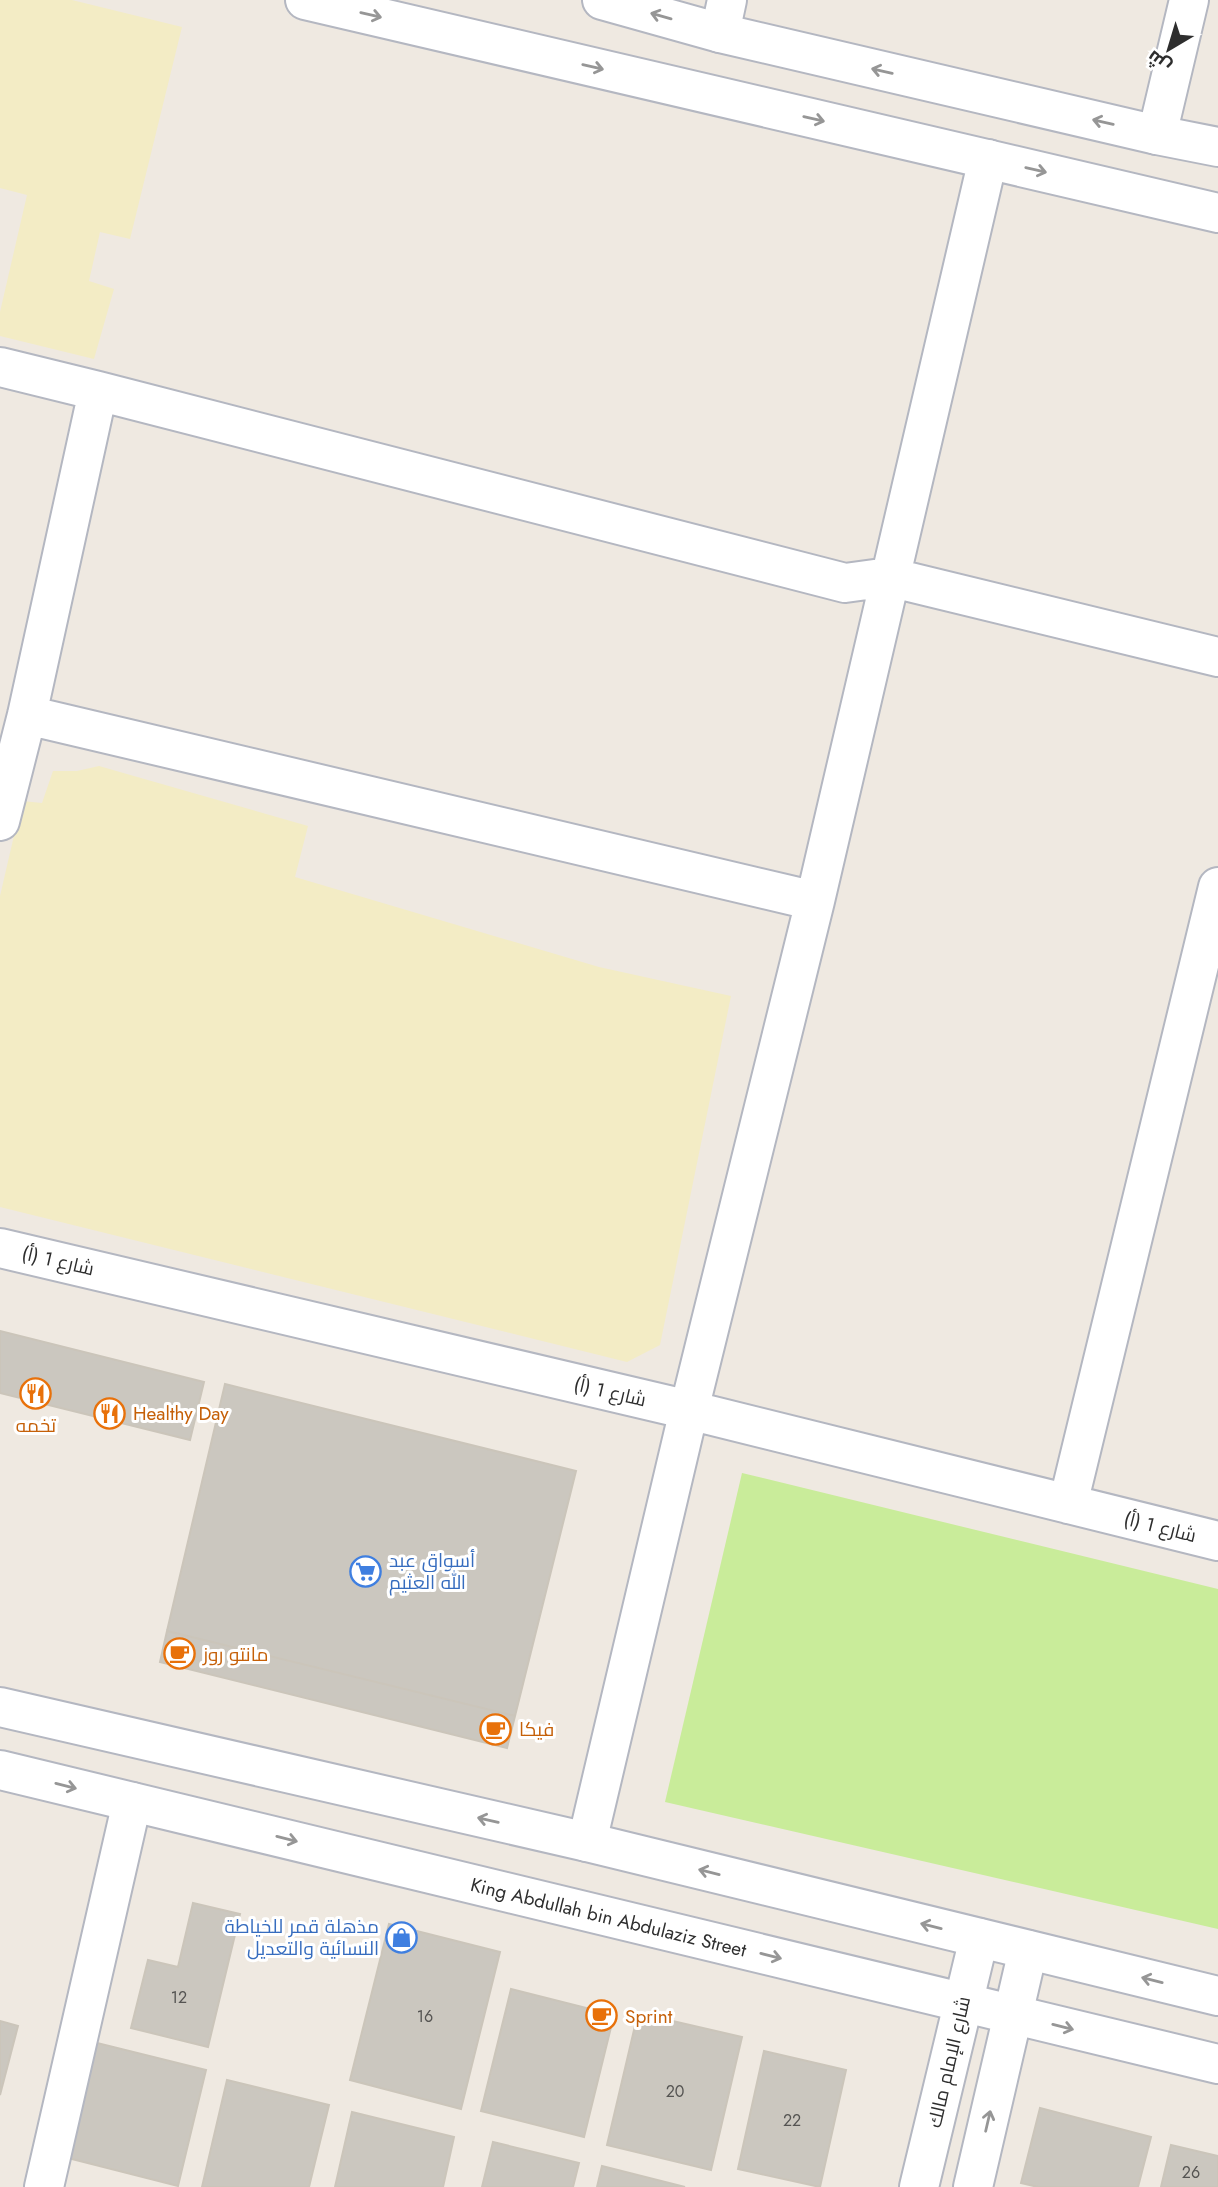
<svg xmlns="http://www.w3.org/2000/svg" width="1218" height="2187" font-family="Jost,Cairo,sans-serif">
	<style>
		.sand { fill: #f3ecc5 }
		.pitch { fill: #c9ec9a }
		.building { fill: #cbc7bf; stroke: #cbc5ba; stroke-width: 2 }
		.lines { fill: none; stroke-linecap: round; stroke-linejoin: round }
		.street-casing { stroke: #b4b7c1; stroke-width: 42 }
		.secondary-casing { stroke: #b4b7c1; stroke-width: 42 }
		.street { stroke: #fff; stroke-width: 38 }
		.secondary { stroke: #fff; stroke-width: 38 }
		.oneway { stroke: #969696 }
		.labels { text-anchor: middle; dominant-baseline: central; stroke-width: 6; stroke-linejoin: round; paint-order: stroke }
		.number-label { font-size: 16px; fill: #555452 }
		.street-label { font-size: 19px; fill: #2e2e2e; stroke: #fff }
		.food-label { font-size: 19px; fill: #c56008; stroke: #fff; text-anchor: start }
		.shop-label { font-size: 19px; fill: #366cbe; stroke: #fff; text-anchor: start }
	</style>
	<rect width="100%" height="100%" fill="#efe9e1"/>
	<path class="sand" d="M0 0H72L182 27 130 239 100 232 89 281 114 289 94 359 0 336V312L27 195 0 188Z
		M99 766 308 826 295 877 599 967 731 996 660 1345 627 1362 0 1207V896L22 801 42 803 53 771H77Z"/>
	<path class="pitch" d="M742 1473 1218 1589V1929L665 1802Z"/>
	<path class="building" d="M0 1331 204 1382 190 1440 0 1393Z
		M225 1384 576 1471 515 1716 167 1631Z
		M167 1631 515 1716 507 1748 160 1662Z
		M193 1903 240 1914 208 2047 131 2028 148 1960 178 1967Z
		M389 1924 500 1952 461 2109 350 2080Z
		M511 1989 614 2015 584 2137 481 2111Z
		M638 2013 742 2037 711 2170 607 2145Z
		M0 2021 18 2026 0 2095Z
		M93 2042 206 2070 178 2186 64 2157Z
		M764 2051 846 2070 820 2187 738 2169Z
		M227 2080 329 2105 309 2187H202Z
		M1040 2108 1151 2137 1138 2187H1038L1021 2183Z
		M352 2112 454 2137 443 2187H335Z
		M493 2142 579 2163 573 2187H482Z
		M1171 2145 1218 2156V2187H1161Z
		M602 2166 685 2187H597Z"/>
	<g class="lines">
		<defs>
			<path id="street" d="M720 33 727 0
				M1157 135 1189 0
				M0 367 98 391 845 583 889 577 1218 657
				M27 715 815 901
				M0 821 27 715 98 391
				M0 1248 689 1410 1218 1541
				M1068 1504 1218 887
				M587 1842 689 1410 815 901 988 159
				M44 2187 132 1802
				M919 2187 979 1938
				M973 2187 1028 1950"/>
			<g id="secondary">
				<path d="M305 0 1218 213"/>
				<path d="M602 0 720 33 1157 135 1218 147"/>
				<path d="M0 1707 587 1842 1218 1996"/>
				<path id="s1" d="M0 1770 1218 2064"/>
			</g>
		</defs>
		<use href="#street" class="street-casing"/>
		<use href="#secondary" class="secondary-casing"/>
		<use href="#street" class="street"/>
		<use href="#secondary" class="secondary"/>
	</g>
	<defs><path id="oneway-shaft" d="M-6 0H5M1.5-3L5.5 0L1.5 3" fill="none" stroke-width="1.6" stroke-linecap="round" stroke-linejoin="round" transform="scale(1.75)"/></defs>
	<g class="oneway">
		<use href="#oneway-shaft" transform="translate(371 15) rotate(13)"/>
		<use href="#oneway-shaft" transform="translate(661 16) rotate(-164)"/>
		<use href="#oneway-shaft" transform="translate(593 67) rotate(13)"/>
		<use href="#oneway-shaft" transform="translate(882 71) rotate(-167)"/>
		<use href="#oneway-shaft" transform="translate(814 119) rotate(13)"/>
		<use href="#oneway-shaft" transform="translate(1103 122) rotate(-167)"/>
		<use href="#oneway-shaft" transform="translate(1036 170) rotate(13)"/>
		<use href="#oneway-shaft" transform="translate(66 1786) rotate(14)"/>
		<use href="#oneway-shaft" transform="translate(488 1820) rotate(-167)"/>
		<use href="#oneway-shaft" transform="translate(287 1839) rotate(14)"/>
		<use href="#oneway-shaft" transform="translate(709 1872) rotate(-166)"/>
		<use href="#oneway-shaft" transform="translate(931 1926) rotate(-166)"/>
		<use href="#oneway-shaft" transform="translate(771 1956) rotate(14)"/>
		<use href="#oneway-shaft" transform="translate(1152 1980) rotate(-166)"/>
		<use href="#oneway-shaft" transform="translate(1063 2027) rotate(14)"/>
		<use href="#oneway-shaft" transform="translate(988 2121) rotate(-77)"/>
	</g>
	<defs>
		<symbol id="restaurant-ring" viewBox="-11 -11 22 22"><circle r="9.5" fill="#fff" stroke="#e8710a" stroke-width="1.5"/><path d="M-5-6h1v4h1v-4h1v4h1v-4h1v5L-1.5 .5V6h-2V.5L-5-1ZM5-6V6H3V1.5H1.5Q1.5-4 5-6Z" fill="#e8710a"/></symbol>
		<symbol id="supermarket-ring" viewBox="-11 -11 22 22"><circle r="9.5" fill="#fff" stroke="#3f7fe0" stroke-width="1.5"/><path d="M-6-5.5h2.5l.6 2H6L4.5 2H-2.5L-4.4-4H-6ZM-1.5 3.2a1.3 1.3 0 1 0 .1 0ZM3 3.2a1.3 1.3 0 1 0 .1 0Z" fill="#3f7fe0"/></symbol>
		<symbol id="cafe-ring" viewBox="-11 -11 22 22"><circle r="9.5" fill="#fff" stroke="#e8710a" stroke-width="1.5"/><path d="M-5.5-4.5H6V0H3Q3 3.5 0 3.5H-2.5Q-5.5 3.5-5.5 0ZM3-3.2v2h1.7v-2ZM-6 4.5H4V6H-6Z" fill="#e8710a"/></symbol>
		<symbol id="shop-ring" viewBox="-11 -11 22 22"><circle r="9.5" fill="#fff" stroke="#3f7fe0" stroke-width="1.5"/><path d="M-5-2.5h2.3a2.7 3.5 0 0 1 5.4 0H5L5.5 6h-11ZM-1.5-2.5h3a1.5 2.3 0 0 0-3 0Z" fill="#3f7fe0"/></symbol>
	</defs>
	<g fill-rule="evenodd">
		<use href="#restaurant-ring" x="18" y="1376" width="35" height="35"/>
		<use href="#restaurant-ring" x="92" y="1396" width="35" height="35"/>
		<use href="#supermarket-ring" x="348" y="1554" width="35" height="35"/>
		<use href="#cafe-ring" x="162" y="1636" width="35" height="35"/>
		<use href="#cafe-ring" x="478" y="1712" width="35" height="35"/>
		<use href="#shop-ring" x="384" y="1920" width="35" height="35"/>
		<use href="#cafe-ring" x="584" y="1998" width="35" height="35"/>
	</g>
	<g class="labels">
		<g class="number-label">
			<text x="179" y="1997">12</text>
			<text x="425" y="2016">16</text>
			<text x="675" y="2091">20</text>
			<text x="792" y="2120">22</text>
			<text x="1191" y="2172">26</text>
		</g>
		<g class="street-label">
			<text transform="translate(58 1261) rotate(13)">شارع 1 (أ)</text>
			<text transform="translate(610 1392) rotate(13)">شارع 1 (أ)</text>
			<text transform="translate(1160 1527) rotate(14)">شارع 1 (أ)</text>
			<text stroke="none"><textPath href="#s1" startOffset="626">King Abdullah bin Abdulaziz Street</textPath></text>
			<text transform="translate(949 2062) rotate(-77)">شارع الإمام مالك</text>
		</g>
		<g class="food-label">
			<text x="133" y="1413">Healthy Day</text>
			<text x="36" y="1425" text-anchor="middle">تخمه</text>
			<text x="203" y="1654">مانتو روز</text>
			<text x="519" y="1729">فيكا</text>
			<text x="625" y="2016">Sprint</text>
		</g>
		<g class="shop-label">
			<text x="389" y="1560">أسواق عبد<tspan x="389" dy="22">الله العثيم</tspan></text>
			<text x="379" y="1926" text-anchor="end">مذهلة قمر للخياطة<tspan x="379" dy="22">النسائية والتعديل</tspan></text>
		</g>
	</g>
	<g transform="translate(1169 49) rotate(218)" stroke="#ffffff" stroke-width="5" paint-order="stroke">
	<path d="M0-5L12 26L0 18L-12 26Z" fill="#2e2e2e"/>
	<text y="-10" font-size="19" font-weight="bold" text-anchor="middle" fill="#2e2e2e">ش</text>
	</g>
</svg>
